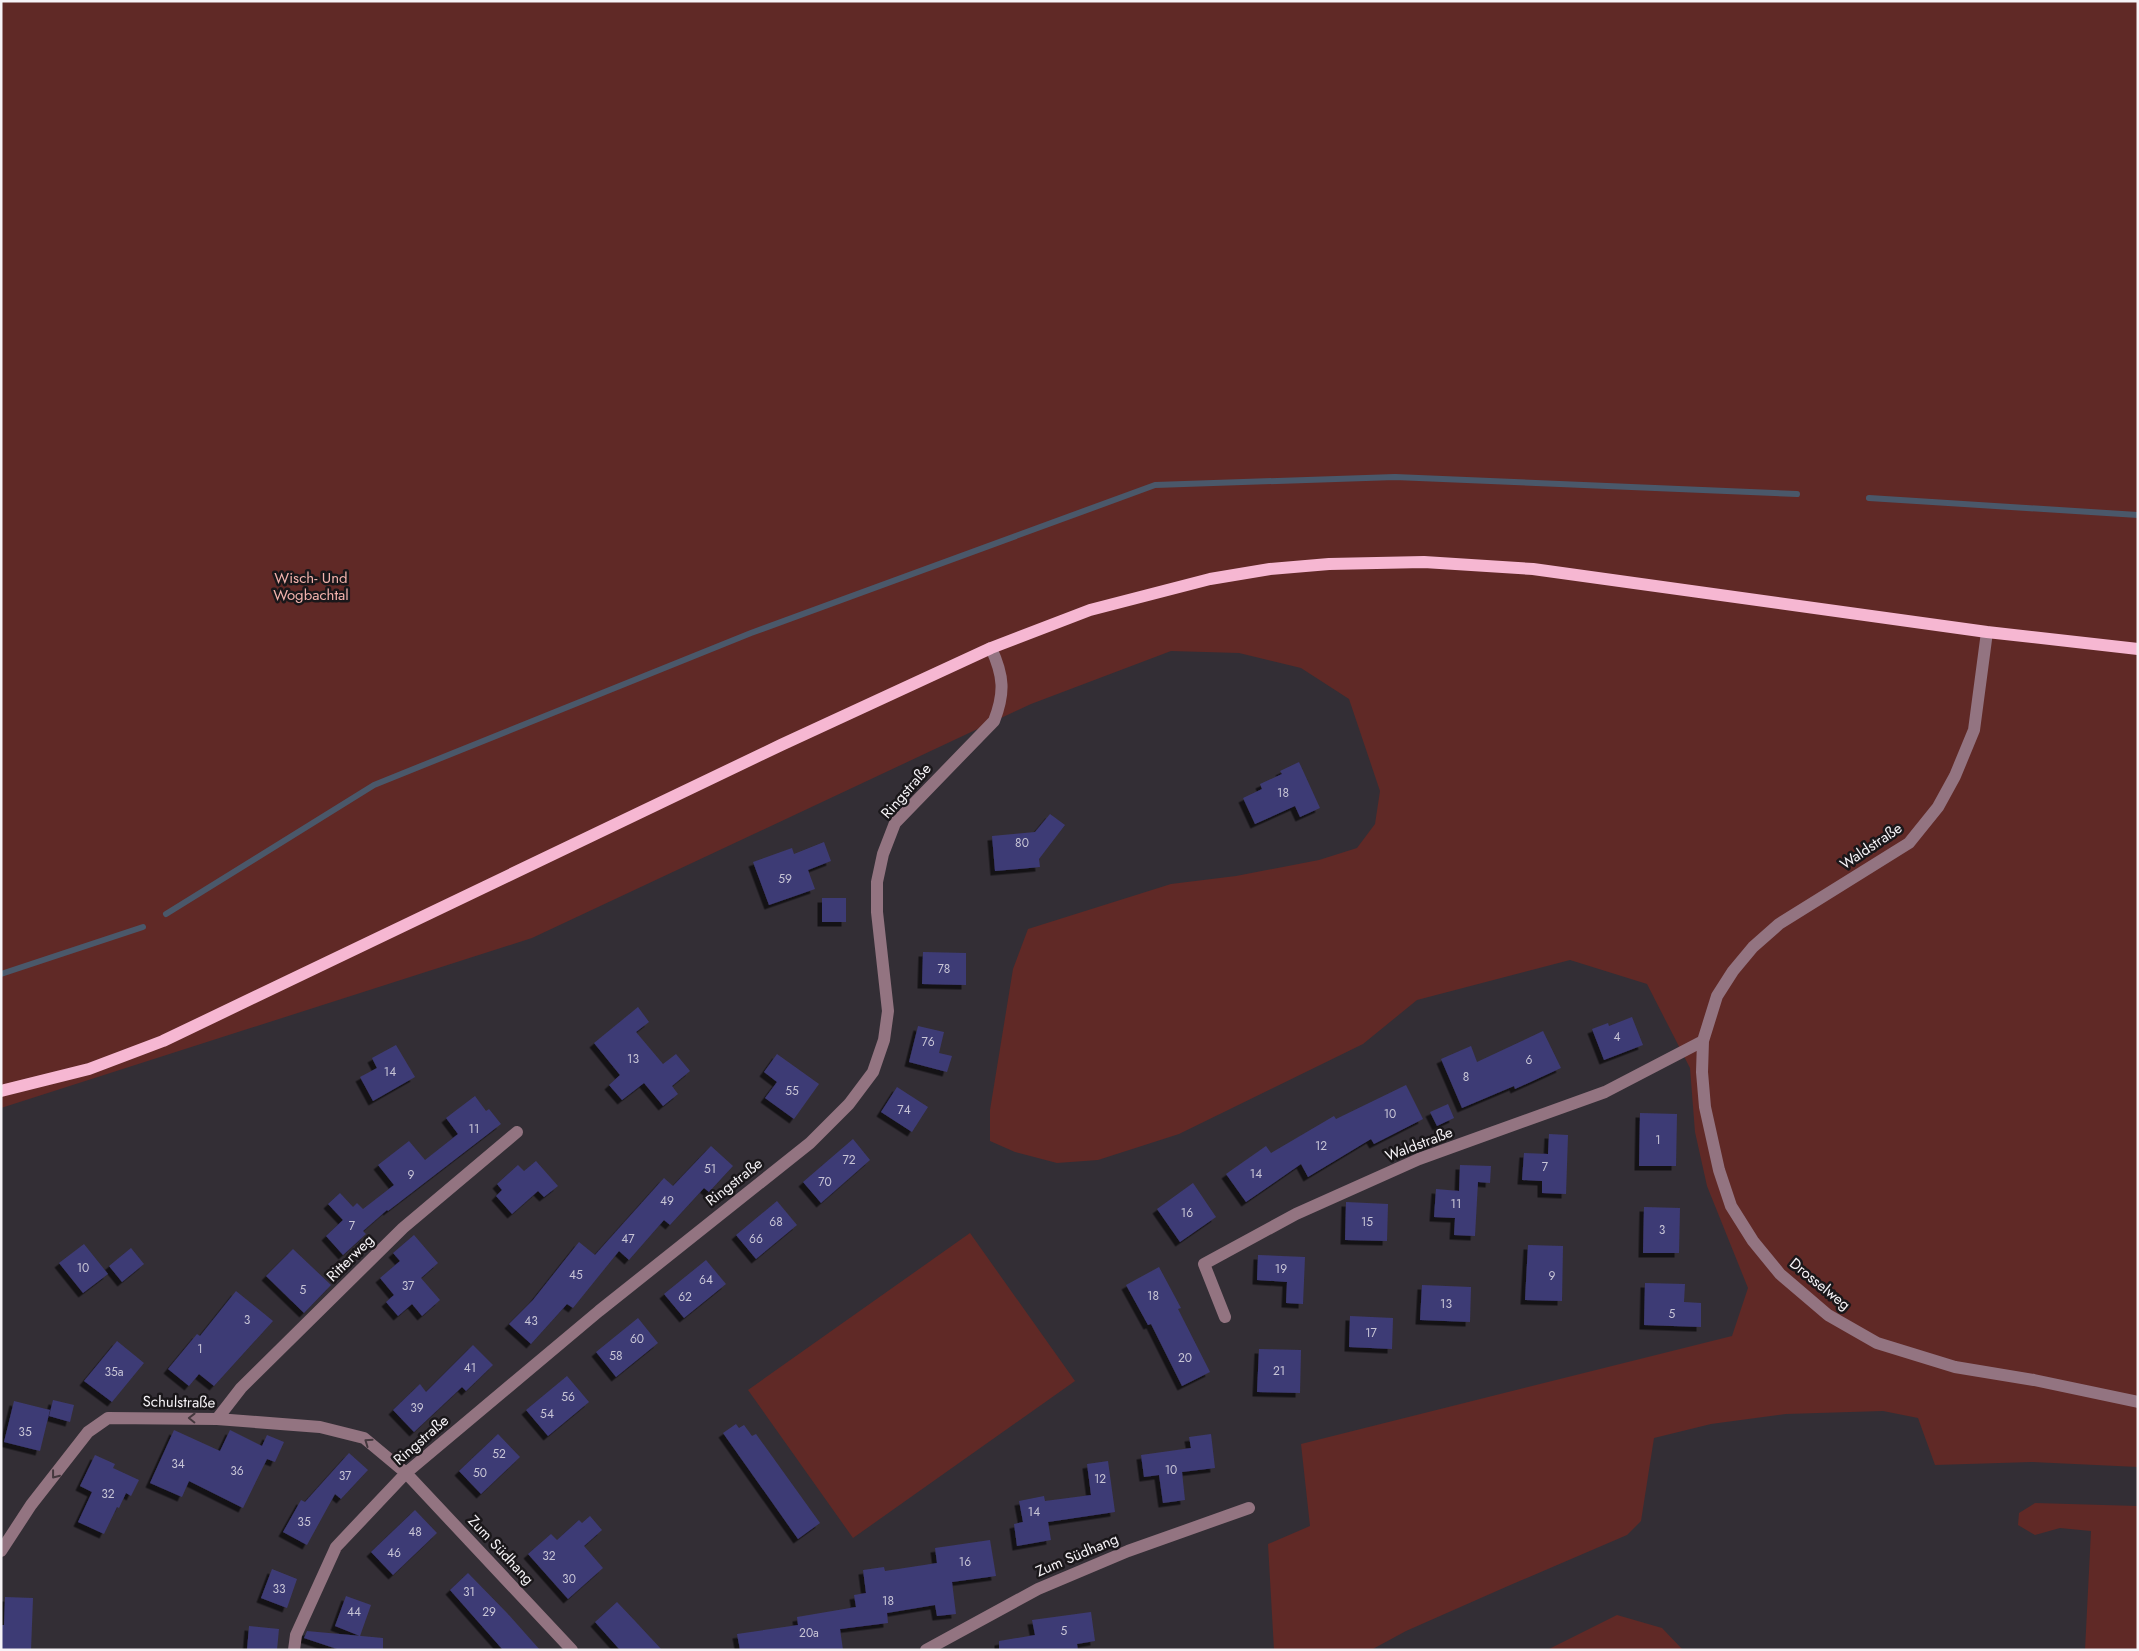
<svg xmlns="http://www.w3.org/2000/svg" width="2139" height="1651" font-family="Jost,sans-serif">
	<style>
		.green { fill: #602926 }
		.lines { fill: none; stroke-linecap: round; stroke-linejoin: round }
		.stream { stroke: #4a586a; stroke-width: 6 }
		.building { fill: #3e3b74; filter: url(#shadow) }
		.minor { stroke: #937481; stroke-width: 12 }
		.major { stroke: #f6b7d2; stroke-width: 12 }
		.oneway { stroke: #44383e }
		.labels { text-anchor: middle; dominant-baseline: central; stroke-width: 5; stroke-linejoin: round; paint-order: stroke }
		.number-label { font-size: 12px; fill: #c8c5d6 }
		.park-label { font-size: 15px; fill: #f3b3ad; stroke: #1a171a }
		.street-label { font-size: 15px; fill: #f6f3f7; stroke: #1a171a }
	</style>
	<defs>
		<filter id="shadow"><feDropShadow dx="-4.5" dy="4.5" stdDeviation="0" flood-color="#0009"/></filter>
	</defs>
	<rect width="100%" height="100%" fill="#332e35"/>
	<path class="green" d="M1 1H2138V1467L2032 1462 1935 1465 1918 1418 1883 1411 1786 1414 1711 1424 1654 1438 1641 1521 1627 1535 1508 1586 1406 1631 1371 1650H1274L1268 1544 1310 1526 1301 1444 1732 1336 1748 1288 1707 1186 1695 1132 1690 1068 1647 984 1570 960 1417 1000 1363 1044 1179 1134 1098 1160 1057 1163 1015 1152 990 1141V1110L1013 969 1028 929 1171 884 1236 876 1319 860 1357 848 1375 824 1380 791 1349 699 1301 668 1239 653 1171 651 1031 704 532 938 1 1108Z
		M970 1233 1075 1381 853 1538 748 1390Z
		M2035 1503 2138 1506V1650H2085L2091 1531 2060 1528 2035 1535 2018 1525 2019 1513Z
		M1617 1615 1662 1628 1683 1650H1547Z"/>
	<g class="lines">
		<path class="stream" d="M1869 498 2138 515
			M166 914 374 785 751 633 1155 485 1395 477 1797 494
			M1 974 143 927"/>
	</g>
	<path class="building" d="M1299 762 1320 808 1300 817 1295 806 1255 824 1243 798 1262 789 1260 784 1282 774 1280 771Z
		M1050 814 1065 825 1039 859 1040 867 995 871 992 836 1035 832Z
		M824 842 831 861 808 870 815 889 769 905 753 862 792 848 794 854Z
		M822 898H846V922H822Z
		M923 952 966 953V985L922 984Z
		M638 1007 649 1022 636 1032 663 1064 676 1054 690 1071 672 1086 678 1094 663 1106 644 1083 622 1100 609 1085 620 1075 594 1043Z
		M1632 1017 1643 1045 1604 1060 1592 1029 1608 1023 1609 1026Z
		M918 1026 944 1032 939 1053 952 1056 947 1072 909 1062Z
		M1543 1031 1561 1068 1515 1089 1514 1086 1462 1108 1441 1059 1471 1046 1477 1062Z
		M396 1045 415 1077 373 1101 360 1077 377 1068 372 1058Z
		M777 1054 819 1084 794 1119 765 1098 777 1082 764 1072Z
		M1406 1085 1423 1119 1374 1144 1371 1139 1308 1177 1301 1164 1246 1202 1226 1174 1266 1146 1271 1153 1334 1116 1336 1119Z
		M897 1087 928 1107 912 1132 881 1112Z
		M475 1096 486 1111 489 1109 501 1124 388 1211 387 1210 363 1231 366 1234 343 1255 326 1236 343 1220 328 1204 340 1193 353 1207 357 1203 363 1209 394 1185 378 1165 409 1141 425 1160 458 1134 446 1118Z
		M1448 1104 1454 1118 1437 1126 1430 1112Z
		M1640 1113 1677 1114 1676 1166H1639Z
		M1549 1134 1568 1135 1566 1194 1542 1193V1181L1522 1180 1524 1153 1548 1154Z
		M853 1139 870 1160 821 1203 803 1182Z
		M711 1146 733 1166 709 1192 704 1188 670 1225 664 1220 629 1260 619 1251 573 1308 567 1304 531 1344 509 1324 533 1300 579 1242 595 1255 664 1178 673 1186Z
		M536 1161 558 1186 544 1197 538 1191 512 1214 496 1196 502 1190 497 1184 518 1165 524 1171Z
		M1460 1165 1491 1166 1490 1183 1478 1182 1475 1236 1454 1235 1455 1218 1434 1217 1436 1189 1459 1191Z
		M1193 1183 1216 1217 1180 1242 1157 1209Z
		M777 1201 797 1225 756 1259 736 1235Z
		M1346 1202 1388 1204 1387 1241 1345 1240Z
		M1644 1207 1680 1208 1679 1253H1643Z
		M414 1235 438 1263 421 1278 440 1300 422 1316 412 1304 398 1316 386 1302 394 1295 380 1278 400 1261 393 1253Z
		M84 1244 108 1274 83 1293 59 1263Z
		M1528 1245 1563 1246 1562 1301 1525 1300Z
		M131 1248 144 1264 122 1282 109 1266Z
		M293 1249 331 1285 304 1313 266 1276Z
		M1258 1255 1305 1257 1303 1304 1286 1303 1287 1282 1257 1280Z
		M706 1260 726 1284 684 1318 664 1294Z
		M1159 1267 1181 1308 1178 1309 1210 1372 1182 1386 1151 1324 1148 1325 1126 1285Z
		M1645 1283 1685 1284 1684 1302 1701 1303V1327L1644 1325Z
		M1422 1285 1471 1287 1470 1322 1420 1320Z
		M236 1291 273 1321 214 1386 199 1374 189 1386 168 1369 197 1334 200 1336Z
		M1350 1316 1393 1318 1392 1349 1349 1347Z
		M638 1318 658 1343 616 1377 596 1352Z
		M117 1341 144 1363 112 1402 84 1381Z
		M473 1345 493 1365 466 1391 462 1387 414 1432 393 1410 420 1384 426 1392Z
		M1259 1349 1301 1350 1300 1393 1257 1392Z
		M567 1376 589 1402 548 1436 526 1410Z
		M53 1400 74 1405 70 1422 49 1416Z
		M14 1401 50 1410 40 1451 4 1442Z
		M736 1424 739 1428 744 1425 752 1436 756 1434 820 1523 798 1539 723 1433Z
		M174 1430 220 1451 230 1430 262 1446 267 1435 284 1442 275 1462 267 1459 243 1508 189 1481 182 1497 150 1483Z
		M498 1434 520 1457 481 1494 459 1471Z
		M1211 1434 1215 1468 1182 1472 1185 1500 1163 1503 1159 1475 1144 1477 1141 1455 1191 1448 1189 1437Z
		M349 1453 368 1470 341 1499 335 1494 307 1545 283 1532 301 1500 305 1502Z
		M95 1455 115 1464 113 1468 139 1480 131 1496 126 1493 119 1508 117 1507 104 1534 78 1522 92 1492 80 1486Z
		M1108 1461 1115 1512 1048 1522 1051 1540 1017 1546 1014 1524 1023 1522 1019 1501 1044 1496 1045 1501 1091 1495 1087 1464Z
		M415 1510 437 1533 393 1575 371 1552Z
		M590 1516 602 1530 584 1546 603 1568 568 1599 528 1554 551 1534 557 1540 579 1520 582 1523Z
		M990 1540 996 1576 952 1582 956 1614 937 1616 935 1605 887 1613 888 1623 840 1629 843 1650H740L737 1634 798 1625 797 1617 856 1607 854 1595 866 1593 863 1570 884 1567 885 1571 937 1563 935 1548Z
		M272 1569 297 1579 287 1608 261 1598Z
		M468 1573 507 1613 540 1650H503L450 1590Z
		M346 1596 371 1605 360 1636 335 1626Z
		M5 1597 33 1598 31 1650H1V1625H4Z
		M617 1602 636 1622 662 1650H620L595 1622Z
		M1091 1612 1095 1641 1077 1644 1078 1650H999V1641L1035 1635 1032 1620Z
		M249 1626 279 1629 277 1650H247Z
		M307 1631 383 1638V1650H340L304 1638Z"/>
	<g class="lines">
		<path class="minor" d="M1987 632 1974 730 1955 776 1938 807 1909 843 1779 924 1753 947 1733 971 1717 996 1703 1041 1702 1072 1705 1107 1719 1170 1731 1206 1753 1241 1780 1274 1828 1315 1877 1343 1955 1367 2034 1380 2138 1402
			M1225 1317 1204 1264 1296 1214 1419 1159 1605 1092 1703 1041
			M217 1419 241 1388 403 1228 517 1132
			M1 1551 31 1505 88 1432 108 1418 217 1419 320 1427 364 1438 406 1473 572 1650
			M294 1650 296 1635 336 1547 406 1473 599 1311 810 1143 849 1104 873 1072 884 1040 888 1011 877 912V882L883 854 895 823 994 721C1005 693 1004 676 991 648
			M926 1650 1038 1589 1128 1551 1249 1508"/>
		<path class="major" d="M1 1091 89 1069 163 1041 781 745 991 648 1090 610 1210 579 1270 569 1329 564 1424 562 1533 569 1987 632 2138 649"/>
	</g>
	<defs><path id="oneway-chevron" d="M-2-3.5L2.5 0L-2 3.5" fill="none" stroke-width="1.6" stroke-linecap="round" stroke-linejoin="round" transform="scale(1.25)"/></defs>
	<g class="oneway">
		<use href="#oneway-chevron" transform="translate(192 1418) rotate(-179)"/>
		<use href="#oneway-chevron" transform="translate(368 1442) rotate(-145)"/>
		<use href="#oneway-chevron" transform="translate(55 1475) rotate(128)"/>
	</g>
	<g class="labels">
		<g class="number-label">
			<text x="1283" y="793">18</text>
			<text x="1022" y="843">80</text>
			<text x="785" y="879">59</text>
			<text x="944" y="969">78</text>
			<text x="1617" y="1037">4</text>
			<text x="928" y="1042">76</text>
			<text x="633" y="1059">13</text>
			<text x="1529" y="1060">6</text>
			<text x="390" y="1072">14</text>
			<text x="1466" y="1077">8</text>
			<text x="792" y="1091">55</text>
			<text x="904" y="1110">74</text>
			<text x="1390" y="1114">10</text>
			<text x="474" y="1129">11</text>
			<text x="1658" y="1140">1</text>
			<text x="1321" y="1146">12</text>
			<text x="849" y="1160">72</text>
			<text x="1545" y="1167">7</text>
			<text x="710" y="1169">51</text>
			<text x="1256" y="1174">14</text>
			<text x="411" y="1175">9</text>
			<text x="825" y="1182">70</text>
			<text x="667" y="1201">49</text>
			<text x="1456" y="1204">11</text>
			<text x="1187" y="1213">16</text>
			<text x="776" y="1222">68</text>
			<text x="1367" y="1222">15</text>
			<text x="352" y="1226">7</text>
			<text x="1662" y="1230">3</text>
			<text x="628" y="1239">47</text>
			<text x="756" y="1239">66</text>
			<text x="83" y="1268">10</text>
			<text x="1281" y="1269">19</text>
			<text x="576" y="1275">45</text>
			<text x="1552" y="1276">9</text>
			<text x="706" y="1280">64</text>
			<text x="408" y="1286">37</text>
			<text x="303" y="1290">5</text>
			<text x="1153" y="1296">18</text>
			<text x="685" y="1297">62</text>
			<text x="1446" y="1304">13</text>
			<text x="1672" y="1314">5</text>
			<text x="247" y="1320">3</text>
			<text x="531" y="1321">43</text>
			<text x="1371" y="1333">17</text>
			<text x="637" y="1339">60</text>
			<text x="200" y="1349">1</text>
			<text x="616" y="1356">58</text>
			<text x="1185" y="1358">20</text>
			<text x="470" y="1368">41</text>
			<text x="1279" y="1371">21</text>
			<text x="114" y="1372">35a</text>
			<text x="568" y="1397">56</text>
			<text x="417" y="1408">39</text>
			<text x="547" y="1414">54</text>
			<text x="25" y="1432">35</text>
			<text x="499" y="1454">52</text>
			<text x="178" y="1464">34</text>
			<text x="1171" y="1470">10</text>
			<text x="237" y="1471">36</text>
			<text x="480" y="1473">50</text>
			<text x="345" y="1476">37</text>
			<text x="1100" y="1479">12</text>
			<text x="108" y="1494">32</text>
			<text x="1034" y="1512">14</text>
			<text x="304" y="1522">35</text>
			<text x="415" y="1532">48</text>
			<text x="394" y="1553">46</text>
			<text x="549" y="1556">32</text>
			<text x="965" y="1562">16</text>
			<text x="569" y="1579">30</text>
			<text x="279" y="1589">33</text>
			<text x="469" y="1592">31</text>
			<text x="888" y="1601">18</text>
			<text x="354" y="1612">44</text>
			<text x="489" y="1612">29</text>
			<text x="1064" y="1631">5</text>
			<text x="809" y="1633">20a</text>
		</g>
		<g class="park-label">
			<text x="311" y="578">Wisch- Und<tspan x="311" dy="17">Wogbachtal</tspan></text>
		</g>
		<g class="street-label">
			<text transform="translate(906 791) rotate(-49)">Ringstraße</text>
			<text transform="translate(1871 846) rotate(-34)">Waldstraße</text>
			<text transform="translate(1419 1144) rotate(-21)">Waldstraße</text>
			<text transform="translate(734 1182) rotate(-38)">Ringstraße</text>
			<text transform="translate(350 1258) rotate(-45)">Ritterweg</text>
			<text transform="translate(1820 1284) rotate(39)">Drosselweg</text>
			<text transform="translate(179 1402) rotate(1)">Schulstraße</text>
			<text transform="translate(421 1440) rotate(-41)">Ringstraße</text>
			<text transform="translate(501 1550) rotate(47)">Zum Südhang</text>
			<text transform="translate(1077 1555) rotate(-23)">Zum Südhang</text>
		</g>
	</g>
	<rect width="2139" height="1651" fill="none" stroke="#f6f3f7" stroke-width="5"/>
</svg>
